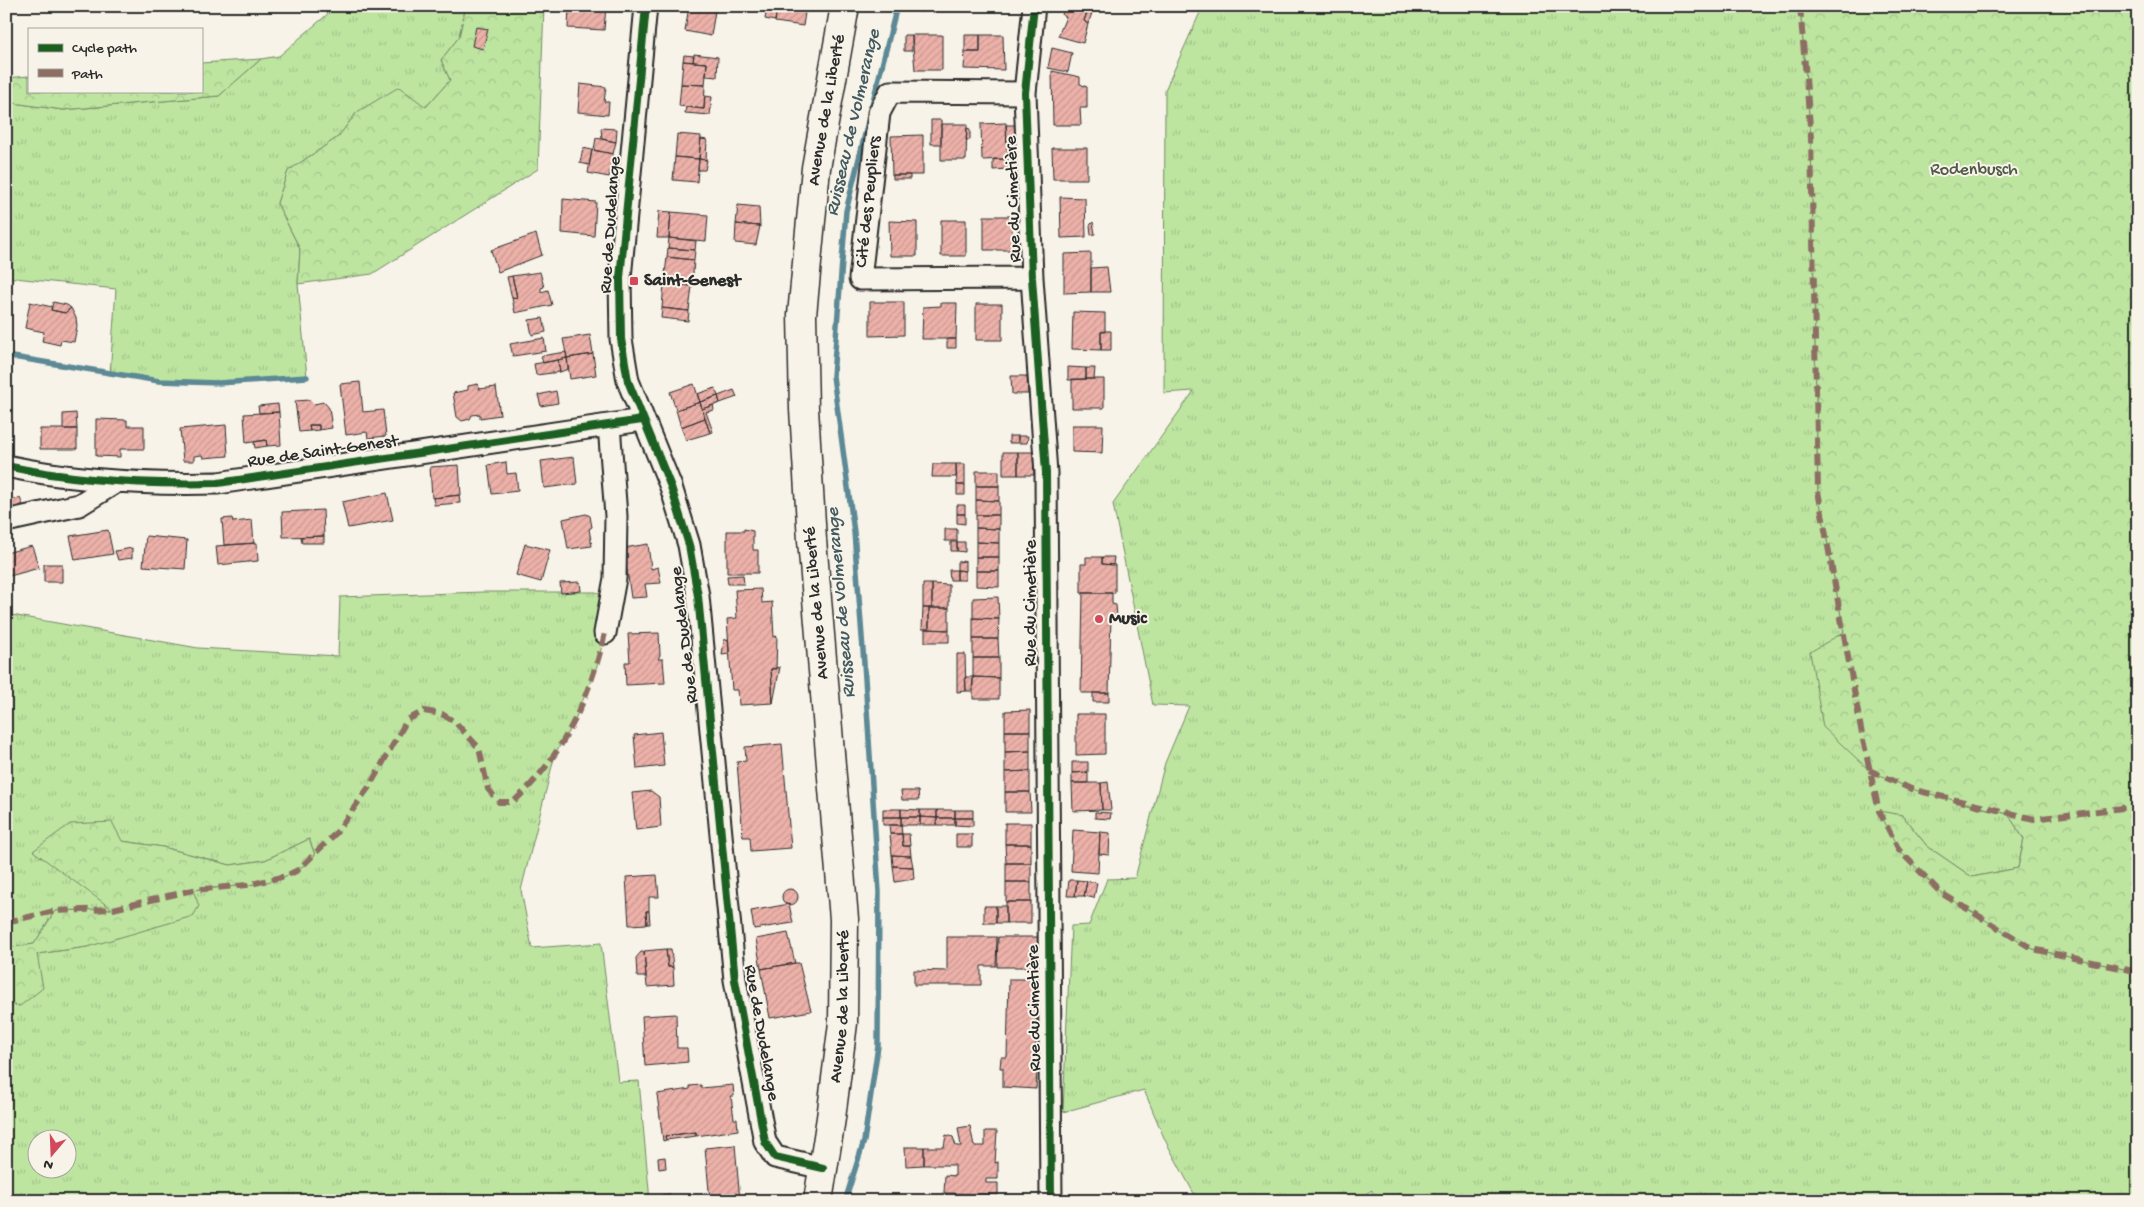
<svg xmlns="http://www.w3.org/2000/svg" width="2144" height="1207" font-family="'Gochi Hand',sans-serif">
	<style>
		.grass { fill: url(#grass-tufts); stroke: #748866; fill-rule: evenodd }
		.forest { fill: url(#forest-crowns); stroke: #748866 }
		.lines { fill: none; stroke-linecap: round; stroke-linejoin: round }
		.stream { stroke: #5c8995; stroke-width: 5.5 }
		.building { fill: url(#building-hatch); stroke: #2b2b2b }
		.street-casing { stroke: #2b2b2b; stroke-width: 25 }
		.secondary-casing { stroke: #2b2b2b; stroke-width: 31 }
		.street { stroke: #f7f3e8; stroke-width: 21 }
		.secondary { stroke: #f7f3e8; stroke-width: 28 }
		.quiet { stroke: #8d6e63; stroke-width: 6; stroke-dasharray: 12 6; stroke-linecap: butt }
		.cycleway-casing { stroke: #f7f3e8; stroke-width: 11 }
		.cycleway { stroke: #1b5e20; stroke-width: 8 }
		.poi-dot { fill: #d1495b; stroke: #f7f3e8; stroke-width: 2 }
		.labels { text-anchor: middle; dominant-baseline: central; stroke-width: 4; stroke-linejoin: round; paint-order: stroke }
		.street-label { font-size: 18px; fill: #2b2b2b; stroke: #f7f3e8 }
		.park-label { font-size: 18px; fill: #505a48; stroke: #f7f3e8 }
		.poi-label { font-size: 18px; font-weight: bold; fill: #2b2b2b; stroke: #f7f3e8; text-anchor: start }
		.water-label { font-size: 19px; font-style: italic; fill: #435a60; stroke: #f7f3e8 }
	</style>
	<defs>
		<pattern id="grass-tufts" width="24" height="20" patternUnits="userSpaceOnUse" patternTransform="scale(1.25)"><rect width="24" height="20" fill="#bde5a0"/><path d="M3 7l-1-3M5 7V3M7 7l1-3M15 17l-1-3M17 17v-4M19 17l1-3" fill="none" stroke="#a3c58a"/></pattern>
		<pattern id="forest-crowns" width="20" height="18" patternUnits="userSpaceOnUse" patternTransform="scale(1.25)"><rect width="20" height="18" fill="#bde5a0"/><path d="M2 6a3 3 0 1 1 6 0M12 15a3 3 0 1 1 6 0" fill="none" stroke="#a3c58a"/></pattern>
		<pattern id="building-hatch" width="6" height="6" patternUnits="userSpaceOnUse" patternTransform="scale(1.25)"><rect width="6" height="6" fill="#ecb1a9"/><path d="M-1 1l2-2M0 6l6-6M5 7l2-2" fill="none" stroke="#cb9892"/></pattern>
	</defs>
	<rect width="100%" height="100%" fill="#f7f3e8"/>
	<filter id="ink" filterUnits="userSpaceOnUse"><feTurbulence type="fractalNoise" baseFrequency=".02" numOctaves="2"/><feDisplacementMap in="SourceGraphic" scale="10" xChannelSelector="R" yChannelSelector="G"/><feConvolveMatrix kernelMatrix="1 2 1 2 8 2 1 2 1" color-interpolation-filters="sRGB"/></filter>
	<g filter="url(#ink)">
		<path class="grass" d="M337 6H466L459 37 441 60 450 80 425 108 357 112 338 137 288 171 277 203 300 249 298 284 307 377 219 383 159 381 110 374 116 289 6 277V102L63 110 219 96 261 59 279 56Z
			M1203 6H1800L1811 138 1818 491 1844 632 1958 802 2008 814 2024 839 2018 868 1972 877 1927 846 1902 815 1880 812 2033 949 2138 972V1201H1373L1372 1190 1354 1201H1198L1165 1140 1144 1090 1063 1112 1071 926 1089 925 1107 879 1135 878 1165 763 1189 706 1153 705 1113 504 1194 391 1164 393 1165 90Z
			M483 592H596L603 596 605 633 597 666 574 722 555 754 521 890 532 948 601 943 618 1082 639 1081 650 1201H6V1004L20 1005 37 954 87 947 193 890 247 885 286 876 298 870 315 854 309 839 265 860 230 865 163 847 122 841 113 909 55 911 34 944 6 948V614L198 648 338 656 340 597ZM38 1140H68V1170H38Z"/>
		<path class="forest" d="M466 6H544L538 169 372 274 298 284 300 249 277 203 288 171 338 137 357 112 399 87 426 107 450 80 441 60 459 37Z
			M1800 6H2138V972L2033 949 1941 893 1899 850 1879 811 1902 815 1927 846 1972 877 2018 868 2024 839 2008 814 1911 789 1869 770 1823 727 1810 652 1844 632 1818 491 1811 138Z
			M261 59 219 96 63 110 6 102V78L29 76V91H201V63Z
			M112 822 122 841 163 847 230 865 265 860 309 839 315 855C310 860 304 866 297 870 267 889 227 885 193 890L199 906 193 916 87 947 37 954 43 988 20 1006 6 1004V948L34 944 55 911 112 909 33 851 70 824Z"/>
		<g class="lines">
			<path class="stream" d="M871 109 897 6
				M13 357 159 381 219 383 307 377
				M845 1201 864 1141 878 1046 879 892 864 663 854 532 833 376 846 211 868 122"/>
		</g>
		<path class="building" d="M569 6H606L604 30 568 28Z
			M689 6 715 11 711 36 685 31Z
			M692 6H716L715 11Z
			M777 6H806L803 26 775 22Z
			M919 6H944V11L919 12Z
			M1065 6 1087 12 1084 21 1088 24 1083 43 1058 36 1066 17 1062 15Z
			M767 8 777 9 775 21 765 19Z
			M1087 12 1092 13 1088 24 1084 21Z
			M476 27 488 29 483 49 472 46Z
			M904 35H912V51H904Z
			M912 35H942V70H915Z
			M965 35H980V52H965Z
			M980 35H1003L1004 70 964 69 965 52H980Z
			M1052 48 1072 53 1068 72 1048 68Z
			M694 54 718 57 717 77 706 76 707 63 693 62Z
			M684 55 694 56 693 62 683 61Z
			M683 61 707 63 705 85 681 84Z
			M1052 71 1080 77V84L1087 87V108H1080L1081 125H1053Z
			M580 84 606 87 604 102H609L608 115 578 112Z
			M681 84 705 85 704 109 679 106Z
			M705 96 712 97 710 115 685 113 686 107 704 109Z
			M931 120H941V144H931Z
			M1006 123 1008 159 982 160 981 124Z
			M941 124H967L966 160H941Z
			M1006 125H1015L1016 148 1007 149Z
			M601 128 617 129 616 142 602 139Z
			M967 128 970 129V140H966Z
			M677 134 701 136 699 159 675 157Z
			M923 135V175H892L891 136Z
			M596 138 616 142 613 154 594 150Z
			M701 139 707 140 706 160 699 159Z
			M583 148 592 150 589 165 580 163Z
			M1052 148H1087V179H1053Z
			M592 150 613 154 609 177 588 173Z
			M675 157 699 159 697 182 673 180Z
			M699 159 707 160 705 170H698Z
			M993 159H1008V169L993 170Z
			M893 175H910V179H893Z
			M1060 197 1085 198 1086 237 1061 238Z
			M563 199 596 202 594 236 562 233Z
			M738 205 759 207 760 226 736 224Z
			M659 211 671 212 669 238H657Z
			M671 212 708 215 706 241 669 238Z
			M984 216H1012V250H984Z
			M941 220H966V256H941Z
			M889 221 917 222V256H890Z
			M1093 222 1095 234 1091 235 1090 225Z
			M736 224 760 226 756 245 735 243Z
			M536 234 542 255 498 272 491 250Z
			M669 238 696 241 695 250 668 248Z
			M668 248 695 250 694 260 667 257Z
			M1091 253V292L1064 293V254Z
			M667 257 694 260 692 286 664 283Z
			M1107 267 1110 292H1091V268Z
			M540 272 544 287 541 288V292L548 290 552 305 515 313 512 298 517 297 512 276Z
			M512 276 517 297 512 298 507 277Z
			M664 283 692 286 689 311 662 308Z
			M30 302 52 307 51 310 65 313 71 308 76 318 77 326 74 342 61 340 60 345 42 341 44 332 25 328Z
			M53 302 67 305 71 308 65 313 51 310Z
			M870 302H904V335L870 336Z
			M941 303H957L956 339H922L923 307 941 306Z
			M976 304H1002V340H976Z
			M662 308 689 311 688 321 661 318Z
			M1073 312 1105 313V332H1101V350L1072 349Z
			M543 318 546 332 532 335 529 320Z
			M1105 331H1111V350H1101V332Z
			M590 335 593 354 567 358 563 339Z
			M544 338 546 351 513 356 510 344Z
			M947 339H956V348H947Z
			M566 352 567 358 543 363 541 356Z
			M593 354 596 375 570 379 567 358Z
			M567 358 568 369 560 372 558 360Z
			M558 360 560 372 536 375 534 364Z
			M1068 367 1086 368V379L1068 380Z
			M1086 368H1095L1094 379H1086Z
			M1011 376H1027L1028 394H1012Z
			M1072 379H1104V408H1072Z
			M360 382 363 412 383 410 386 436 368 438 367 432 346 435 340 384Z
			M478 384 479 389 496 387 500 415 480 418V414L472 415 470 419 462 421 457 417 453 393 468 390V386Z
			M694 384 700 402 676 410 670 392Z
			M715 388 718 396 700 402 697 394Z
			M734 390 737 397 720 403 718 396Z
			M556 391 558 403 541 406 538 395Z
			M718 396 720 403 702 409 700 402Z
			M310 400 314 404 324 402 329 408 332 428 319 430V425H309L310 431 299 432 295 401Z
			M700 402 705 418 681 427 676 410Z
			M278 404 279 412 259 413 258 406Z
			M713 405 714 410 706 412 713 432 710 433 702 409Z
			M279 412 281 445 267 446 266 440 246 443 244 414Z
			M76 413 77 429H63V414Z
			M705 418 710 433 686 440 681 427Z
			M96 419 127 420V426H144V449H120V457L96 456Z
			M226 425 228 456 203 458 202 455 194 456V461H183L180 429Z
			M309 425H319V430L310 431Z
			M1072 425H1103L1102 453 1072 452Z
			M40 429H77V449H40Z
			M1009 436H1018V443H1009Z
			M1018 436H1028L1027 443H1018Z
			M266 440 267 446 255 448 254 442Z
			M1003 452H1018V475H1003Z
			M1018 452H1033L1034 475H1018Z
			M574 457 577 484 544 488 541 461Z
			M506 462 507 474 516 473 518 491 492 494 488 465Z
			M933 464H956V477H932Z
			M956 464H965V485H957Z
			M459 465 461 495 432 498 430 467Z
			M976 471H999V486H976Z
			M957 485H965V495H957Z
			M976 486H999V501L976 500Z
			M387 493 393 520 348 528 342 502Z
			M459 495 460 503 434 505 433 498Z
			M20 498 23 505 12 509 10 500Z
			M976 500 999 501V515H976Z
			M957 505H965V514H957Z
			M323 510 324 536 283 537 282 512Z
			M586 514 590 516 592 527 589 529 592 546 568 549 563 519Z
			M957 514H965V524L957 523Z
			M976 515H999V529L976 528Z
			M232 518 233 522 252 520 254 543 224 545 222 519Z
			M976 528 999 529V543L976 542Z
			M744 529 753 531V550H758V573H727V531H744Z
			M945 529H957V541H945Z
			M108 530 113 554 75 560 70 536Z
			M146 536 187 540 185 569 143 566Z
			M324 536V543H302L301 537Z
			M951 542H957V551H951Z
			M957 542H965V552L957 551Z
			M976 542 999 543V557H976Z
			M257 543 258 561 218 565 216 546Z
			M525 544 550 550 541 582 516 575Z
			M648 544 651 569 658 567 661 583 645 584 647 597 631 598 624 548Z
			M32 546 39 568 6 577V553Z
			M132 548V558L118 560 115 551Z
			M976 557H999V571H976Z
			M1086 557H1102V564L1115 565V593H1081V564H1086Z
			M1102 557H1114L1113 565 1102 564Z
			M965 561V571L957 570V562Z
			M44 564H62V582H44Z
			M949 570H957V580H950Z
			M957 570 965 571V580H957Z
			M976 571H999V587L976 586Z
			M743 575 744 584H728L727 576Z
			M580 582 581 591 561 593 560 583Z
			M923 584H932V608H923Z
			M932 584 949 585V608H932Z
			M761 589 762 603 772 602 774 637 777 636 776 669H771L773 703 739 705 738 690H732L727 619 737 618 735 590Z
			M1083 593H1112V604L1116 605 1117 617H1111L1109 693H1081Z
			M998 597 999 619 973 618V598Z
			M923 608H929V629H922Z
			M929 608H949V630L929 629Z
			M973 618 999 619 998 639H973Z
			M925 629 949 630V642H925Z
			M659 633 660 655 658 659H663L665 683 626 685 625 662H630L628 634Z
			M728 639 729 654 722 655 724 640Z
			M973 639H998L999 658H973Z
			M957 654H965L966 691 957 692Z
			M973 658H999V678L973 677Z
			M780 667 773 703 771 669Z
			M965 677H973L972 691H966Z
			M973 677 999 678V699H973Z
			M1093 693H1109V702H1093Z
			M1030 710V731H1005V711Z
			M1076 714H1105V754L1076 755Z
			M1005 731H1030V751L1005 752Z
			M661 732 664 766 637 769 634 735Z
			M782 744 791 848 751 851 750 837H743L737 762 746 761 745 747Z
			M1030 751V771L1005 772V752Z
			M1072 762H1088V772L1072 773Z
			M1030 771V792H1005V772Z
			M1088 772V783H1072V773Z
			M1108 782 1111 810H1102L1101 783Z
			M1072 783H1101L1102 810 1073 811Z
			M651 791 659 797 661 827 636 830 632 793Z
			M901 791H918L919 800H902Z
			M1005 792H1030L1031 812H1005Z
			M883 809H901V817H883Z
			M901 809 920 810V817H901Z
			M920 810H937V818L920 817Z
			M937 810H955V818H937Z
			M955 810H973V818H955Z
			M1095 812 1111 813 1110 819 1095 818Z
			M883 817H901V825H883Z
			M901 817H920V825H901Z
			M920 817 937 818V825H920Z
			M937 818H955V825H937Z
			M955 818H973V826L955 825Z
			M1005 823H1031V844H1005Z
			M889 825H901L902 834H890Z
			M1073 830 1100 832 1098 873 1071 871Z
			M1100 832 1110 833 1109 855 1099 854Z
			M890 834H902L903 846H910L911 856 892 855Z
			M902 834H909L910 846H903Z
			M956 834H972V847H956Z
			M1005 844H1031V863H1006Z
			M892 855 911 856 913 867 893 866Z
			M1006 863H1031V882H1006Z
			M893 866 913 867 914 879 895 882Z
			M657 875 659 897H649V911H646L647 924 629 925 626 877Z
			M1069 880H1077L1075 896H1067Z
			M1077 880 1087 881 1084 896H1075Z
			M1087 881 1097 883 1094 898 1084 896Z
			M1006 882H1031V902H1006Z
			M782 897a8 8 0 1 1 16 0a8 8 0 1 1-16 0Z
			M1006 902H1031V923H1006Z
			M789 904 793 923 754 929 751 911Z
			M984 906H996V923H984Z
			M996 906H1006V923H996Z
			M646 911H649L650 924H647Z
			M788 933 795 963 761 969 756 939Z
			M947 937H997L996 966H981V985H914V970L947 971Z
			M998 937H1038V967H997Z
			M666 949H671L673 967H668Z
			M666 949 668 967H673L674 985 647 987 644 951Z
			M641 952H644L646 977H637L636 958Z
			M795 963H799L811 1011 770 1018 761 969Z
			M1009 979H1038L1035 1068 1037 1069 1036 1089 1003 1087V1068H1000L1001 1057H1007Z
			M676 1014 677 1048H687L688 1062 645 1066 642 1016Z
			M701 1085V1088L733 1085 734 1096H731L734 1119H737L738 1130 696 1136V1132L665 1136 666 1140 663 1141 657 1094 690 1089V1086Z
			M970 1126 974 1146H985V1131H997L995 1163 998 1162V1179H986V1183H998V1195L944 1193 945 1175 955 1176V1165H924V1147H944L946 1135 953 1137 956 1146H961L958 1128Z
			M696 1132V1136L666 1140 665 1136Z
			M735 1145 740 1201H710L705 1148Z
			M905 1147H924V1165L906 1166Z
			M665 1157 666 1168 659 1169 658 1158Z
			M670 1194V1201H663L662 1195Z"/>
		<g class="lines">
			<defs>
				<path id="street" d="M646 6 620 278 621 339 628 381 671 487 689 545 698 596 735 980 765 1142 775 1157 823 1168
					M1034 6 1025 93 1032 278 1046 473 1051 1201
					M1025 93 890 92 879 113 860 279 1032 278
					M6 466C77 481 146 485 218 483L642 420
					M6 521 79 505 116 482
					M605 633 615 578 616 516 609 425"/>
				<g id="secondary">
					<path id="s1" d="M818 1201 831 1118 843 1023 844 919 812 540 804 409 802 315 816 168 845 6"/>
				</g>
			</defs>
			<use href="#street" class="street-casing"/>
			<use href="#secondary" class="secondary-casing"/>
			<use href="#street" class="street"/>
			<use href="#secondary" class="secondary"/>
			<path class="quiet" d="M1800 6 1811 138 1818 491 1863 740 1879 811 1899 850 1941 893 2033 949 2138 972
				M1869 770 1911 789 2034 819 2138 806
				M6 922 55 911 113 909 193 890 247 885 286 876 298 870 336 833 369 787 407 720 424 711 442 714 456 723 479 748 488 789 499 802H513C563 758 590 696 605 633"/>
			<defs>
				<path id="cycleway" d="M646 6 620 278 621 339 628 381 671 487 689 545 698 596 735 980 765 1142 775 1157 823 1168
					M1034 6 1025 93 1032 278 1046 473 1051 1201
					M6 466C77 481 146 485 218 483L642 420"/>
			</defs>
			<use href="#cycleway" class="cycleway-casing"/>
			<use href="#cycleway" class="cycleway"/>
		</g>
	</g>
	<g class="poi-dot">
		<rect x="629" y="276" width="10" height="10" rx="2.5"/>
		<circle cx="1099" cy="619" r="5"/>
	</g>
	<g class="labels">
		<g class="street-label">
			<text stroke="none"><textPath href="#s1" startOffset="1096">Avenue de la Liberté</textPath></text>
			<text transform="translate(1014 199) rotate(-92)">Rue du Cimetière</text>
			<text transform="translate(869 202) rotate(-84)">Cité des Peupliers</text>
			<text transform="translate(611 225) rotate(-86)">Rue de Dudelange</text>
			<text transform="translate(323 452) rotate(-8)">Rue de Saint-Genest</text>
			<text transform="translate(817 603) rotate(-95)">Avenue de la Liberté</text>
			<text transform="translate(1031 603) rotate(-90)">Rue du Cimetière</text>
			<text transform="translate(685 635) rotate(-97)">Rue de Dudelange</text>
			<text stroke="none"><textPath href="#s1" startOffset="196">Avenue de la Liberté</textPath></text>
			<text transform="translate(1035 1008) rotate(-91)">Rue du Cimetière</text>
			<text transform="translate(761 1033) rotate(80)">Rue de Dudelange</text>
		</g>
		<g class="park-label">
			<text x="1974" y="170">Rodenbusch</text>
		</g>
		<g class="poi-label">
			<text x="644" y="281">Saint-Genest</text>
			<text x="1109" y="619">Music</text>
		</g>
		<g class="water-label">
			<text transform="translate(854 123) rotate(-77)">Ruisseau de Volmerange</text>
			<text transform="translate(842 603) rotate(-95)">Ruisseau de Volmerange</text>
		</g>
	</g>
	<rect width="2144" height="1207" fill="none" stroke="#f7f3e8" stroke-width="25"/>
	<rect x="12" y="12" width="2119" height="1182" fill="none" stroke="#2b2b2b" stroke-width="2" filter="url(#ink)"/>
	<rect x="28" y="28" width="175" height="65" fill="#f7f3e8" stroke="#a5a39c"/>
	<rect x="38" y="44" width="25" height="8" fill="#1b5e20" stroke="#a5a39c"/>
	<text x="72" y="52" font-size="15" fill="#2b2b2b">Cycle path</text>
	<rect x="38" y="69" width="25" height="8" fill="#8d6e63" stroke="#a5a39c"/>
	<text x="72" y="78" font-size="15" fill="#2b2b2b">Path</text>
	<g transform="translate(52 1154) rotate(199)"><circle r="24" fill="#f7f3e8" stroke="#a5a39c"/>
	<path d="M0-4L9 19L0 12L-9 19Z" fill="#d1495b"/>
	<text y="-8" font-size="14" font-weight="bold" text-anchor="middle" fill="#2b2b2b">N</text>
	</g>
</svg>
